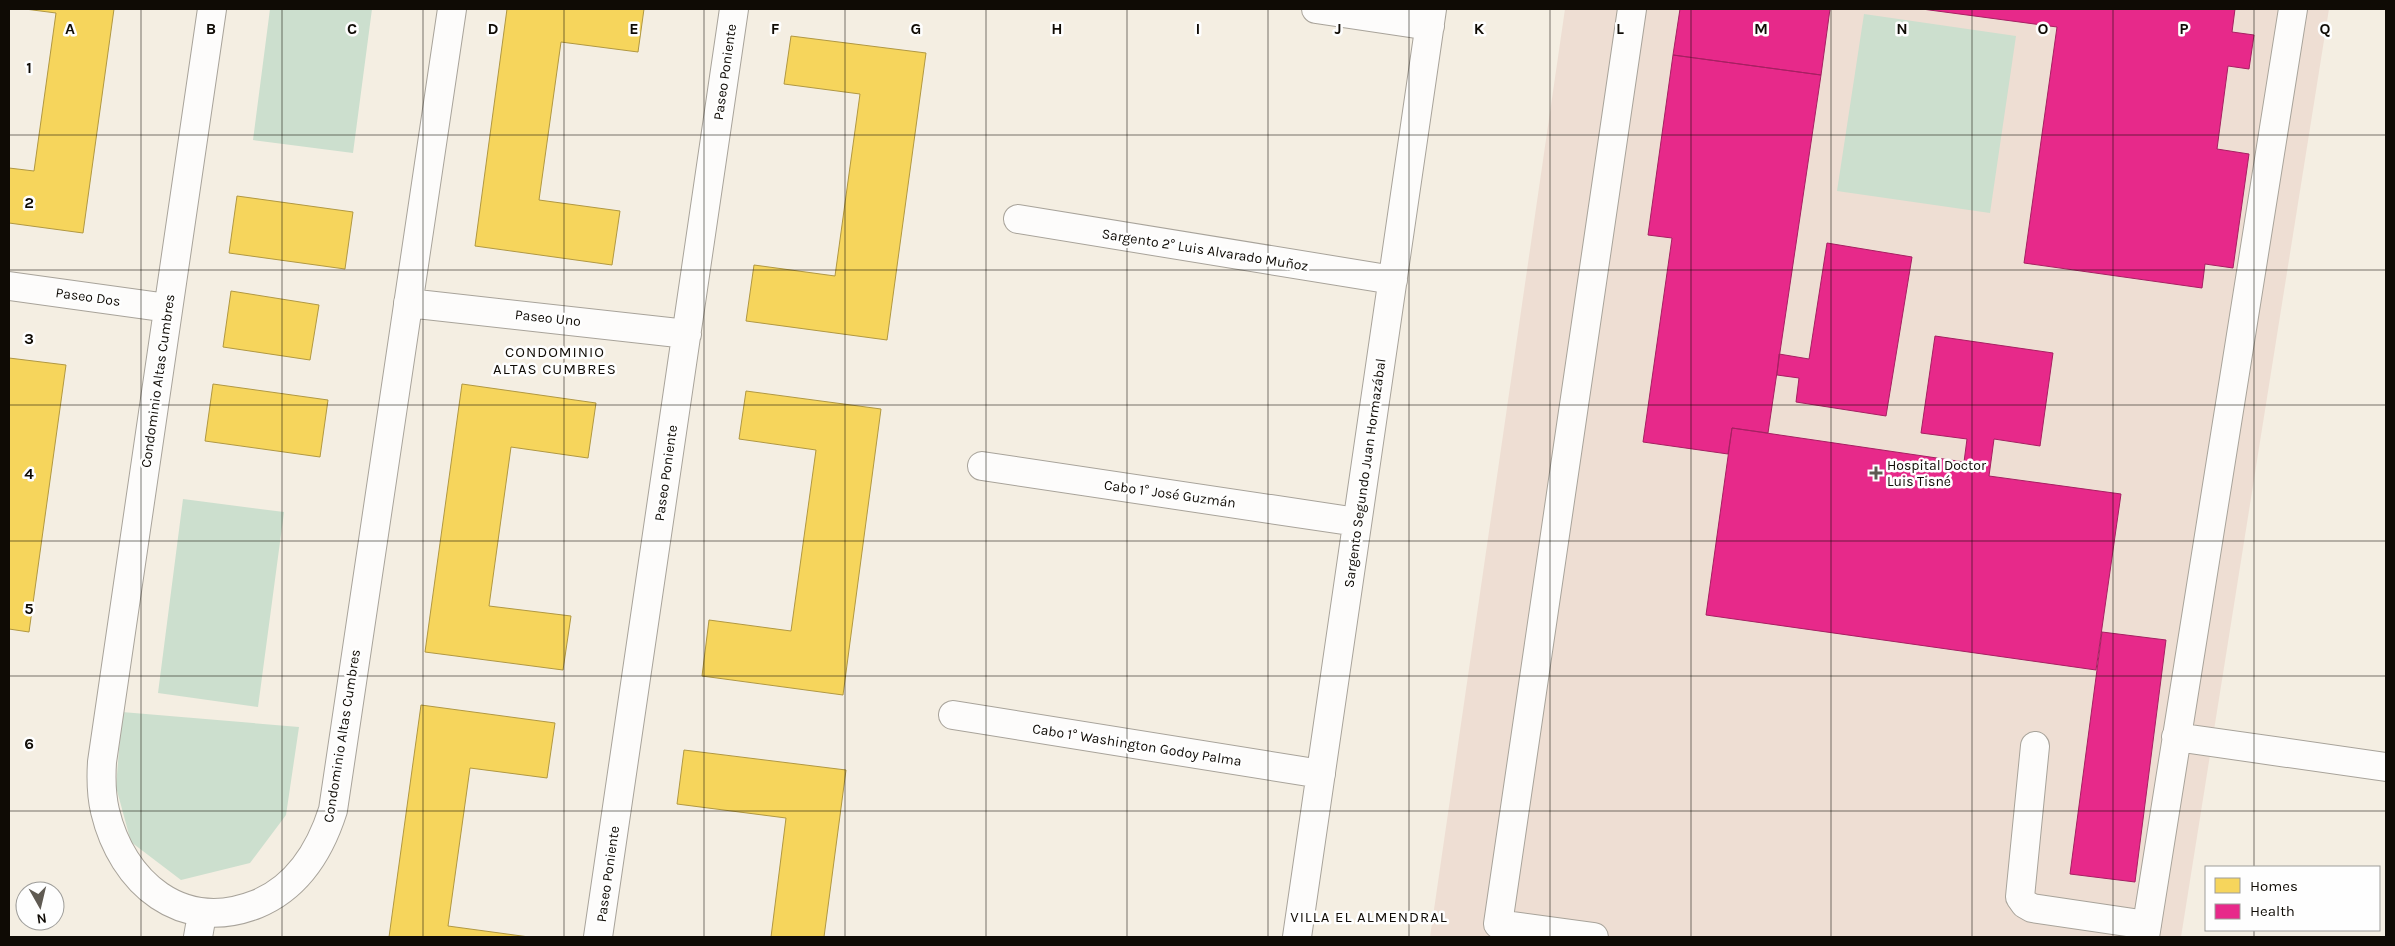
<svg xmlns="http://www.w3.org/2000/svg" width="2395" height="946" font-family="Karla,sans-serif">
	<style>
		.medical { fill: #eeded3 }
		.green { fill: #ccdfce }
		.homes { fill: #f6d55c; stroke: #b19842 }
		.health { fill: #e7298a; stroke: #a62062 }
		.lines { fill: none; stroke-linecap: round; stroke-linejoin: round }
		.minor-casing { stroke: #a8a39a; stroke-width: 30 }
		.minor { stroke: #fdfcfb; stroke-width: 28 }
		.grid { fill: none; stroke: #0f0b05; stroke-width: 1; stroke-opacity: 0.55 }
		.poi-dot { fill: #5f5a52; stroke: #fefefe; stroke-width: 2 }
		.labels { text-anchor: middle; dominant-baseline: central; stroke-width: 5; stroke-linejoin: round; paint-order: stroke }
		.street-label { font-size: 14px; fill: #0f0b05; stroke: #fefefe }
		.poi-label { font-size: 14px; fill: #0f0b05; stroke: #fefefe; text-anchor: start }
		.neighbourhood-label { font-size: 15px; letter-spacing: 1px; fill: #0f0b05; stroke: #fefefe }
		.grid-label { font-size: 16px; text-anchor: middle; font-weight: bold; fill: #0f0b05; stroke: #fefefe; stroke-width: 5; stroke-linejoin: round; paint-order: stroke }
	</style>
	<rect width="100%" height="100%" fill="#f4eee2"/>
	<path class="medical" d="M1565 9H2329L2181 937H1430Z"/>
	<path class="green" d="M270 9H372L353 153 253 140Z
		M1864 14 2016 36 1990 213 1837 191Z
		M183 499 284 512 258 707 158 693Z
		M122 712 299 727 286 815 250 863 181 880 131 842 116 787Z"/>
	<path class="homes" d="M25 9H114L83 233 9 223V168L34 171 56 13Z
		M507 9H644L638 52 561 42 539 200 620 211 612 265 475 246Z
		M791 36 926 53 887 340 746 321 754 265 835 276 860 94 784 84Z
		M237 196 353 212 345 269 229 253Z
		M231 291 319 305 310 360 223 347Z
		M9 358 66 365 29 632 9 629Z
		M213 384 328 400 320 457 205 441Z
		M462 384 596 403 588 458 511 447 489 606 571 616 563 670 425 652Z
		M746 391 881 409 843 695 702 676 709 620 791 631 816 450 739 439Z
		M421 705 555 723 547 778 470 768 448 926 529 937H389Z
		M684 750 846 770 824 937H771L786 818 677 804Z"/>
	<path class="health" d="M1680 9H1830L1821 75 1673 55Z
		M1922 9H2235L2232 32 2254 35 2249 69 2228 66 2217 149 2249 154 2233 268 2205 264 2202 288 2024 263 2057 27Z
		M1673 55 1821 75 1768 433 1732 428 1728 454 1643 442 1672 238 1648 235Z
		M1827 243 1912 257 1886 416 1796 402 1799 378 1777 375 1779 354 1809 359Z
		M1935 336 2053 353 2040 446 1994 439 1989 476 2121 494 2096 670 1706 615 1732 428 1964 462 1967 439 1921 433Z
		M2102 632 2166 640 2135 882 2070 874Z"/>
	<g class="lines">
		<defs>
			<path id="minor" d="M212 9 102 762C101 778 101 794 105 811 122 883 182 934 257 904 298 887 320 851 333 810L452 9
				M1316 9 1430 26
				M1018 219 1393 280
				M9 286 168 308
				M408 303 687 334
				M982 466 1357 522
				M953 715 1321 774
				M2176 737 2386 767
				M2035 746 2020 897 2025 904 2032 908 2147 925
				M198 937 202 914
				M598 937 734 9
				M1297 937 1432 9
				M1594 937 1498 924 1632 9
				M2145 937 2293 9"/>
		</defs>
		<use href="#minor" class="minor-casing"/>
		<use href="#minor" class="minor"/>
	</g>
	<path class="grid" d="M141 9V937M282 9V937M423 9V937M564 9V937M704 9V937M845 9V937M986 9V937M1127 9V937M1268 9V937M1409 9V937M1550 9V937M1691 9V937M1831 9V937M1972 9V937M2113 9V937M2254 9V867M9 135H2386M9 270H2386M9 405H2386M9 541H2386M9 676H2386M9 811H2386M2254 930V937"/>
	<path class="poi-dot" d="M1873.5 465.5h5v5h5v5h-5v5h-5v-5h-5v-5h5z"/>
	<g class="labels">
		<g class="street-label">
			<text transform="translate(725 72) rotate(-82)">Paseo Poniente</text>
			<text transform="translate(1205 250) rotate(9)">Sargento 2° Luis Alvarado Muñoz</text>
			<text transform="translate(88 297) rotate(8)">Paseo Dos</text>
			<text transform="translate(548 318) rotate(6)">Paseo Uno</text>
			<text transform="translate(158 381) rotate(-82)">Condominio Altas Cumbres</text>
			<text transform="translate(666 473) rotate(-82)">Paseo Poniente</text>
			<text transform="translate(1365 473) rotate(-82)">Sargento Segundo Juan Hormazábal</text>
			<text transform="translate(1170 494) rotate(8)">Cabo 1° José Guzmán</text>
			<text transform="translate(342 736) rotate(-81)">Condominio Altas Cumbres</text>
			<text transform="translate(1137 745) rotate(9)">Cabo 1° Washington Godoy Palma</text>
			<text transform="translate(608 874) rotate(-82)">Paseo Poniente</text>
		</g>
		<g class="poi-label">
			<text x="1887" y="465">Hospital Doctor<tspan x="1887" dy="16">Luis Tisné</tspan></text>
		</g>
		<g class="neighbourhood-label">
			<text x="555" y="352">CONDOMINIO<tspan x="555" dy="17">ALTAS CUMBRES</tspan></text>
			<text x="1369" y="917">VILLA EL ALMENDRAL</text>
		</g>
	</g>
	<g class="grid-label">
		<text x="70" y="34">A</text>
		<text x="211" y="34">B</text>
		<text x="352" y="34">C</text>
		<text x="493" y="34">D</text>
		<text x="634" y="34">E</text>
		<text x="775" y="34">F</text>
		<text x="916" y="34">G</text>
		<text x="1057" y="34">H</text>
		<text x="1198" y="34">I</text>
		<text x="1338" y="34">J</text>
		<text x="1479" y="34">K</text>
		<text x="1620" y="34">L</text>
		<text x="1761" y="34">M</text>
		<text x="1902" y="34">N</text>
		<text x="2043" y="34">O</text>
		<text x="2184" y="34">P</text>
		<text x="2325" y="34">Q</text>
		<text x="29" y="73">1</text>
		<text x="29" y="208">2</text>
		<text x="29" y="344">3</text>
		<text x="29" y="479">4</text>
		<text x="29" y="614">5</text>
		<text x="29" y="749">6</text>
	</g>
	<rect width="2395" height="946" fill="none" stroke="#0f0b05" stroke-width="20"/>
	<rect x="2205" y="866" width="175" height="65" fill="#fefefe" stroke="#9e9d9a"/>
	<rect x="2215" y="878" width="25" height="15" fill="#f6d55c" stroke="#9e9d9a"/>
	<text x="2250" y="891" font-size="15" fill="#0f0b05">Homes</text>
	<rect x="2215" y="904" width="25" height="15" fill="#e7298a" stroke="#9e9d9a"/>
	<text x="2250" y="916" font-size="15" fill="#0f0b05">Health</text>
	<g transform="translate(40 906) rotate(172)"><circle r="24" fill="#fefefe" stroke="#9e9d9a"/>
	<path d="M0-4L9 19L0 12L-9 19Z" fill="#5f5a52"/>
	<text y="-8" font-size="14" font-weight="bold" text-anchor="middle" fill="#0f0b05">N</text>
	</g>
</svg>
